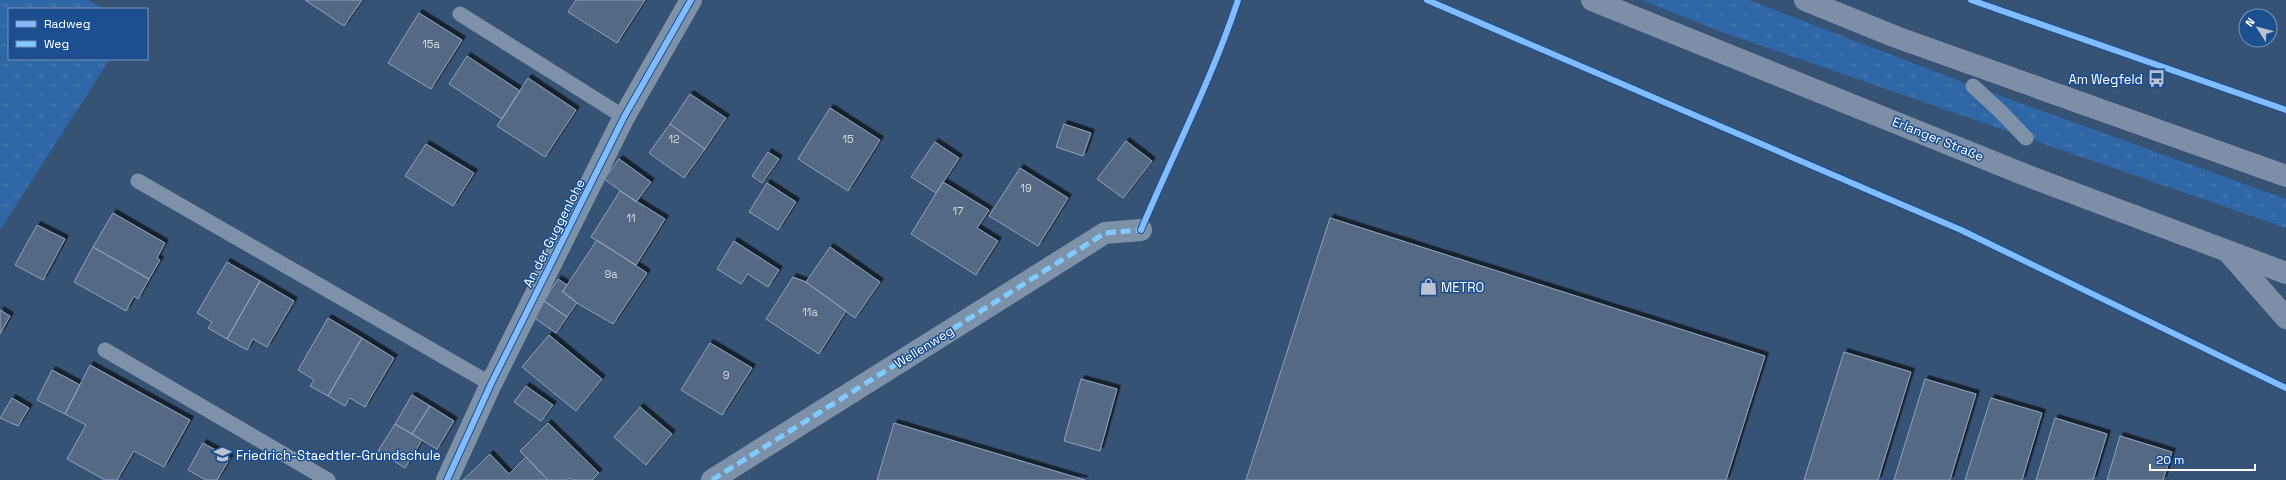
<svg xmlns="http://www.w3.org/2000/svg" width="2286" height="480" font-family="'Space Grotesk',sans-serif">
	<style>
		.grass { fill: url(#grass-tufts) }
		.building { fill: #526984; stroke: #92a2b6; filter: url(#shadow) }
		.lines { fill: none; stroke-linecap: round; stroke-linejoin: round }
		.service { stroke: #7d92a8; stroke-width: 15 }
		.minor { stroke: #7d92a8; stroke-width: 22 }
		.primary { stroke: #7d8ea7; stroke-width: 22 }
		.quiet { stroke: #80caff; stroke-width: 5; stroke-dasharray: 10 5; stroke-linecap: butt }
		.cycleway-casing { stroke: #1b4f8f; stroke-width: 8 }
		.cycleway { stroke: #80bcff; stroke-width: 6 }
		.labels { text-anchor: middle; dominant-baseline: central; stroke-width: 3; stroke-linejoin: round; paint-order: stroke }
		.number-label { font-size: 11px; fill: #d4dae0 }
		.poi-label { font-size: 13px; fill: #fff; stroke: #1b4f8f; text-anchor: start }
		.street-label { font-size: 13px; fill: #fff; stroke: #1b4f8f }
	</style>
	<defs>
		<pattern id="grass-tufts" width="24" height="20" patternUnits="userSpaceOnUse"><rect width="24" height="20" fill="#2f66a5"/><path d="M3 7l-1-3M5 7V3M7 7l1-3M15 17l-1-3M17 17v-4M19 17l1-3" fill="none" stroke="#4e7db2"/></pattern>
		<filter id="shadow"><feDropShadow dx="3.5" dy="-3.5" stdDeviation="0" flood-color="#0009"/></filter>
	</defs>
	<rect width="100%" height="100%" fill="#365274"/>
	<path class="grass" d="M0 0H89L102 9H9V59H110L0 230Z
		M1641 0H1749L1973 86 2286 199V228L1722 32Z"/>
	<path class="building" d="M305 0H362L344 26Z
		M576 0H645L617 43 568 12Z
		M419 13 462 40 431 89 388 63Z
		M467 56 520 91 502 119 449 84Z
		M528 78 576 110 545 157 497 126Z
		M690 94 726 118 705 149 670 124Z
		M830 108 880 140 848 191 798 159Z
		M670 124 705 149 684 178 649 153Z
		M1064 124 1091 133 1083 156 1056 147Z
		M1126 141 1152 161 1123 198 1097 179Z
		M935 142 959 158 936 193 911 177Z
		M426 144 474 173 453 206 405 176Z
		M768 152 779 159 762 183 752 176Z
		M619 159 651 182 636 202 604 179Z
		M1020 168 1068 198 1038 246 989 216Z
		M943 182 989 210 977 228 998 241 976 275 911 234Z
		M767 183 796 202 778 230 749 212Z
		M620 191 665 219 636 265 591 237Z
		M113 213 165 243 157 258 160 260 149 279 93 247Z
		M1330 218 1765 356 1726 480H1246Z
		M37 225 65 239 43 280 15 265Z
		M597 240 647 273 613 324 577 303 563 291Z
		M734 241 779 270 768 287 748 274 741 284 717 269Z
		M93 247 149 279 138 299 134 296 126 311 74 282Z
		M830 247 880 282 855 318 806 282Z
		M227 262 260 281 227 339 208 328 212 322 197 313Z
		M793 277 806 282 846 311 819 354 766 319Z
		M558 279 567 285 562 292 577 303 567 317 544 301Z
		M260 281 294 301 267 347 253 339 247 350 227 339Z
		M544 301 567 317 556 333 533 317Z
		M0 310 10 316 0 334Z
		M328 318 362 338 328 396 310 386 314 380 298 370Z
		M549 335 602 379 576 411 522 367Z
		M362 338 394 358 365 407 350 398 345 406 328 396Z
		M710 343 752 368 722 415 681 390Z
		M1844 352 1911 372 1878 480H1804Z
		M90 365 190 420 164 467 134 451 117 480H105L67 459 86 425 65 414Z
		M52 370 80 385 65 414 37 400Z
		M1081 379 1117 389 1100 451 1064 441Z
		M1925 379 1976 394 1950 480H1894Z
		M526 386 553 405 541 421 514 402Z
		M412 395 430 406 412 434 395 424Z
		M12 398 29 408 18 426 0 418Z
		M1991 398 2042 413 2022 480H1965Z
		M430 406 454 421 437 449 412 434Z
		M640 407 672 434 646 465 614 437Z
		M2055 418 2107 434 2093 480H2036Z
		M548 423 599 473 592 480H572L570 478 567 480H548L520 451Z
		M894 423 1085 480H877Z
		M395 424 422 440 405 468 378 451Z
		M2120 436 2172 452 2163 480H2107Z
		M203 443 230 458 217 480H206L188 470Z
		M490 454 509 474 526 457 548 480H463Z"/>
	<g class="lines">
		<path class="service" d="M460 14 624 117
			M1973 86 2000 111 2026 138
			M138 181 491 384
			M105 350 328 480"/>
		<path class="minor" d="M447 480 491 384 624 117 691 0
			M712 480 1105 233 1141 230"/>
		<path class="primary" d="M1592 0 2023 174 2286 273
			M1805 0 1896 37 2286 176
			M2229 253 2286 318"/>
		<path class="quiet" d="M712 480 1105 233 1141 230 1142 226"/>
		<defs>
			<path id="cycleway" d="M1427 0 1961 230 2286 388
				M1971 0 2286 110
				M1141 230C1173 154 1212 79 1238 0
				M447 480 491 384 624 117 691 0"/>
		</defs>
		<use href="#cycleway" class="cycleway-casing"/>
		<use href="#cycleway" class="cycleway"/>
	</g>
	<defs>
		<symbol id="bus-bare" viewBox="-9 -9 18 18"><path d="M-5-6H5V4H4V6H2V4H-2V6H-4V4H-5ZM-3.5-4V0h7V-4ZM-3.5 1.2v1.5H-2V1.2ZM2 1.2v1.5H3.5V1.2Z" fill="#b9c2ce" stroke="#1b4f8f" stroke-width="2.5" paint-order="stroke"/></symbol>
		<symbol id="shop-bare" viewBox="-9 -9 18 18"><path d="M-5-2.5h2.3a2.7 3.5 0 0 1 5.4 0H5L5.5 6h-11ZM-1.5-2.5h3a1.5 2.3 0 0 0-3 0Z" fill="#b9c2ce" stroke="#1b4f8f" stroke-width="2.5" paint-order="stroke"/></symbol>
		<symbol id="school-bare" viewBox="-9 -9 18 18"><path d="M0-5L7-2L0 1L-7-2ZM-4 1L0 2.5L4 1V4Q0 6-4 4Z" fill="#b9c2ce" stroke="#1b4f8f" stroke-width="2.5" paint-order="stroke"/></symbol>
	</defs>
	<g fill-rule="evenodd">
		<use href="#bus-bare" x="2144" y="66" width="25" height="25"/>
		<use href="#shop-bare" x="1416" y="274" width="25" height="25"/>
		<use href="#school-bare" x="210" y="442" width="25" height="25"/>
	</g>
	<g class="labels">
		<g class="number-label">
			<text x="431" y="44">15a</text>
			<text x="674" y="139">12</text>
			<text x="848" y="139">15</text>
			<text x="1026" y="188">19</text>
			<text x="958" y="211">17</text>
			<text x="631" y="218">11</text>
			<text x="611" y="274">9a</text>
			<text x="810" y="312">11a</text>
			<text x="726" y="375">9</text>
		</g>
		<g class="poi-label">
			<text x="2143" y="79" text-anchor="end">Am Wegfeld</text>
			<text x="1441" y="287">METRO</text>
			<text x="236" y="455">Friedrich-Staedtler-Grundschule</text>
		</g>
		<g class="street-label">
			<text transform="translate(1938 139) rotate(22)">Erlanger Straße</text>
			<text transform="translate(554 233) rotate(-63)">An der Guggenlohe</text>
			<text transform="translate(924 347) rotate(-32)">Wellenweg</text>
		</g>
	</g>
	<rect x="8" y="8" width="140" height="52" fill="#1b4f8f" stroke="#7695bc"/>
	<rect x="16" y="21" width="20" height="6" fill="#80bcff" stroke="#7695bc"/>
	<text x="44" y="28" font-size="12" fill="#ffffff">Radweg</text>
	<rect x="16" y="41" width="20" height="6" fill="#80caff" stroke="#7695bc"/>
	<text x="44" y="48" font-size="12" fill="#ffffff">Weg</text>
	<g transform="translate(2258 28) rotate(306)"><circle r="19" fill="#1b4f8f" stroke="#7695bc"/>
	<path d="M0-3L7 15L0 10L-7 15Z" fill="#b9c2ce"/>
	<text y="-6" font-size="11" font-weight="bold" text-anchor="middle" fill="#ffffff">N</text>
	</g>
	<path d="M2150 464v6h105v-6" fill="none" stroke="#ffffff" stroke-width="2"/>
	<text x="2156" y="464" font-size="12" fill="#ffffff" stroke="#1b4f8f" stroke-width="3" paint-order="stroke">20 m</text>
</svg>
